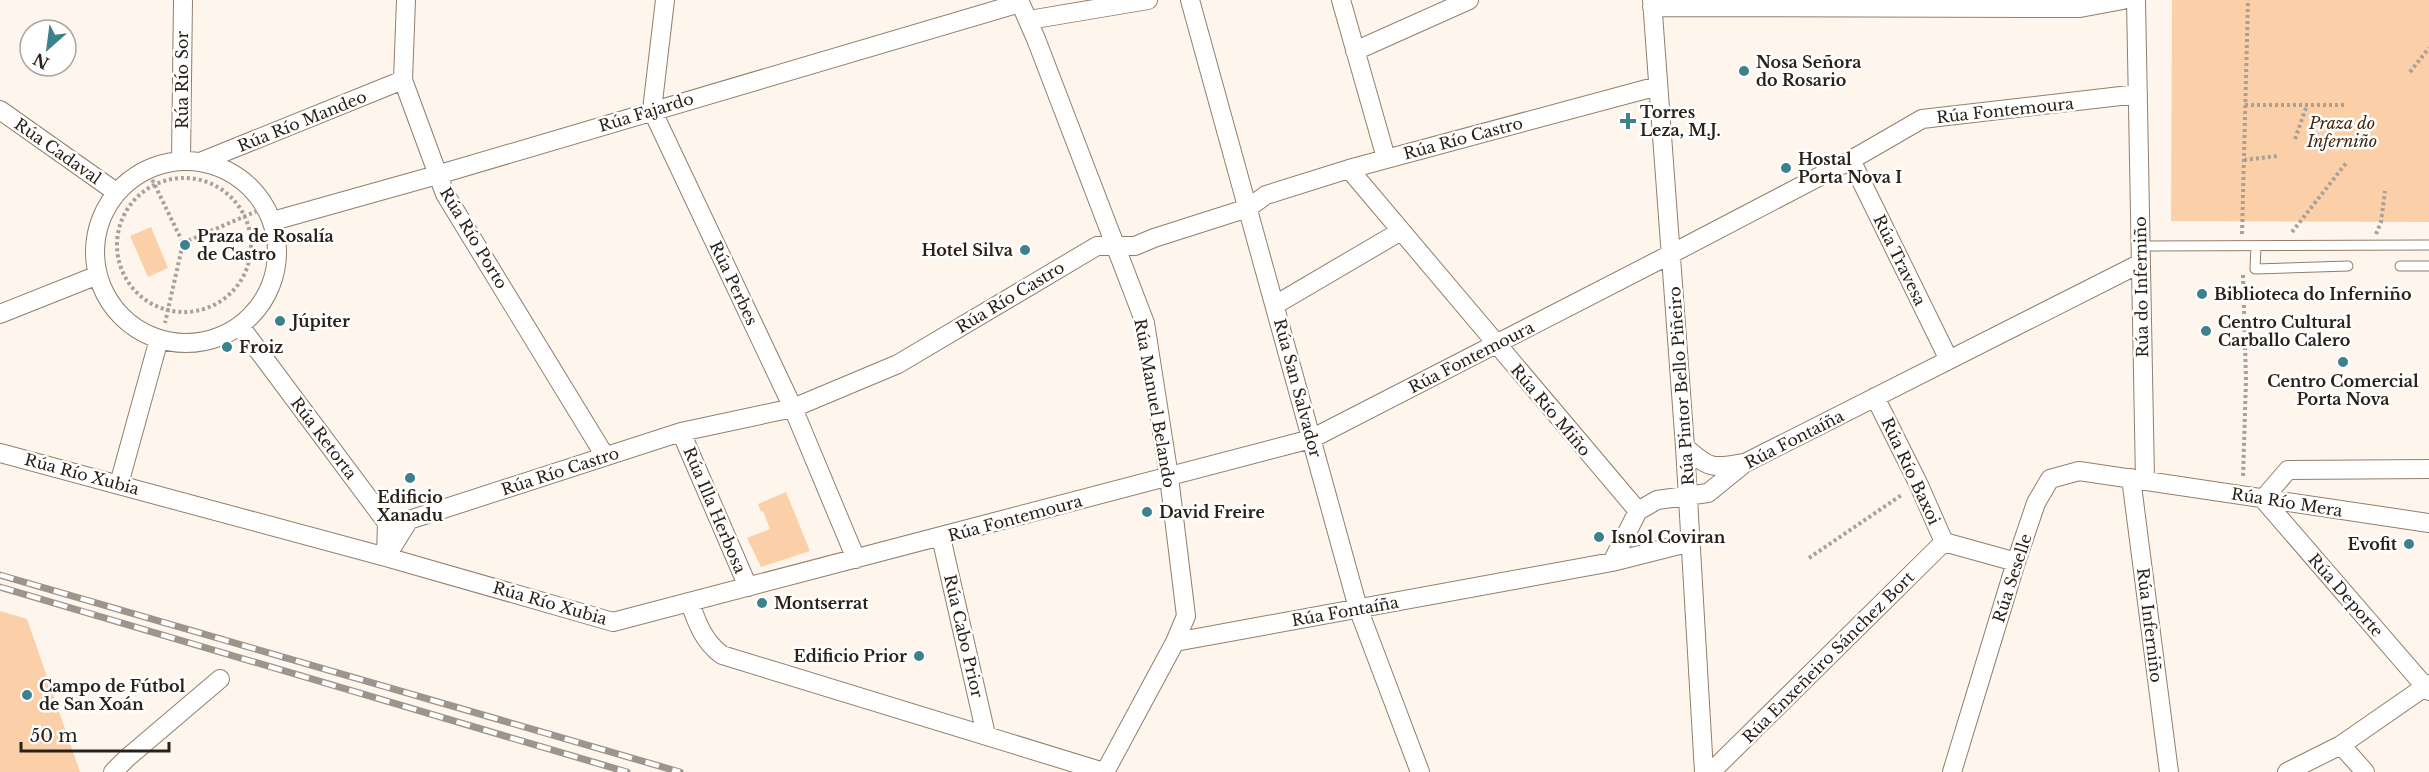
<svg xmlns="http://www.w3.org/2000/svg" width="2429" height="772" font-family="'Libre Baskerville',serif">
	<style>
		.green { fill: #fbd0a9 }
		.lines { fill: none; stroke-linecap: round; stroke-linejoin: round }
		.service-casing { stroke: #937e6c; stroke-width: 11 }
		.minor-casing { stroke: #937e6c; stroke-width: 20 }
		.path { stroke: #a9a098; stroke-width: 4; stroke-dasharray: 3 3; stroke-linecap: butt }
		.service { stroke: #fff; stroke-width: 9 }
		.minor { stroke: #fff; stroke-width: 18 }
		.rail-casing { stroke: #9d948c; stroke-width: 7 }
		.rail { stroke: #fff; stroke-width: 4.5; stroke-dasharray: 14; stroke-linecap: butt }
		.poi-dot { fill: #3c818d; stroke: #fff; stroke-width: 2 }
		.labels { text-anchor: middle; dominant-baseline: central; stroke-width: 5; stroke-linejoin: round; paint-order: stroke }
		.poi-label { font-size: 16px; font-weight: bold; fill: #2a221a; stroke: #fff; text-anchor: start }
		.street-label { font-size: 16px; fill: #2a221a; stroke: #fff }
		.park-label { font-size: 16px; font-style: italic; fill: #41270b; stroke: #fff }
	</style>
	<rect width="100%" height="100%" fill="#fef5ed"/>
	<path class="green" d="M2172 0H2429V222L2171 221Z
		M151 227 168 268 148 277 130 236Z
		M786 492 810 551 761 567 747 538 770 529 763 511 761 512 758 504Z
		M0 611 27 619 80 772H0Z"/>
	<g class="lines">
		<defs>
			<path id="service" d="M2141 246 2429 245
				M2256 246 2255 269 2348 266
				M2400 266H2429"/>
			<path id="minor" d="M406 0 403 80 445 194 605 456
				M665 0 652 110 793 408 856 559
				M1019 0 1036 39 1145 323 1169 477 1186 616 1175 642 1105 772
				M1190 0 1358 608 1420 772
				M1341 0 1386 158
				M1652 0 1685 447 1704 772
				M2136 0 2145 480
				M1652 7 2080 8 2123 0
				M1029 20 1148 0
				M1355 51 1469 0
				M0 110 116 192
				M181 160 183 0
				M1851 160 1949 360
				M95 252a91 91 0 1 1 182 0a91 91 0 1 1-182 0Z
				M200 162 403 80
				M1349 169 1638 511
				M273 221 437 175 1020 3
				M1275 305 1401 231
				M0 314 98 275
				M240 326 387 523 386 555
				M1875 397 1918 483 1944 542
				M681 432 748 587
				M1685 447C1709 468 1711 469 1743 463
				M0 453 386 557 613 622 1311 439 1671 254 1851 160 1922 119 2138 94
				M2429 469 2288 470 2263 499 2429 691
				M2131 478 2169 772
				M119 484 159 339
				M941 537 986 735
				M1944 542 2016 562
				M386 557 409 520 681 432 793 408 898 364 1097 246H1135L1154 238 1248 208 1266 195 1349 169 1658 86
				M1612 562 1638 511 1657 500 1708 493 1745 463 2141 263
				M690 603C697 623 704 642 722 655L1104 772
				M1175 642 1612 562 1691 542
				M2341 745 2365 772
				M113 772 127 758 220 679
				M1711 772 1944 542
				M1952 772 2016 562 2036 503 2050 479 2079 471 2429 523
				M2287 772 2341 745 2429 684"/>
		</defs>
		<use href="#service" class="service-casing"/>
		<use href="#minor" class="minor-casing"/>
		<path class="path" d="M2410 72 2429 48
			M2245 105H2346
			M2295 139 2307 105
			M2244 160 2277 156
			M147 169 183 243 165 323
			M117 245a67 67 0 1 1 134 0a67 67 0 1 1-134 0Z
			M2292 232 2347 162
			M2242 234 2248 0
			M2376 234 2381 222 2385 191
			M183 243 257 211
			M2243 275 2246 379 2243 477
			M1809 558 1903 494"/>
		<use href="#service" class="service"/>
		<use href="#minor" class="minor"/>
		<defs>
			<path id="rail" d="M0 575 680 772
				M0 587 627 772"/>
		</defs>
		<use href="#rail" class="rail-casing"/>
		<use href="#rail" class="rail"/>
	</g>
	<g class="poi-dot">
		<circle cx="1744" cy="71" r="6"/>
		<path d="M1625 112h6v6h6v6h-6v6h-6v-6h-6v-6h6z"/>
		<circle cx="1786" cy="168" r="6"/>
		<circle cx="185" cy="245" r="6"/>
		<circle cx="1025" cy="250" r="6"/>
		<circle cx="2202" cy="294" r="6"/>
		<circle cx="280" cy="321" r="6"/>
		<circle cx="2206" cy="331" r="6"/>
		<circle cx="227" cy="347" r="6"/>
		<circle cx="2343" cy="362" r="6"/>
		<circle cx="410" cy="478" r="6"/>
		<circle cx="1147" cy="512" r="6"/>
		<circle cx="1599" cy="537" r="6"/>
		<circle cx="2409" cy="544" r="6"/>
		<circle cx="762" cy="603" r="6"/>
		<circle cx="919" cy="656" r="6"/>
		<circle cx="27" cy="695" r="6"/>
	</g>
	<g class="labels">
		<g class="poi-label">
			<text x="1756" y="62">Nosa Señora<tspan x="1756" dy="18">do Rosario</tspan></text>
			<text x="1640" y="112">Torres<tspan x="1640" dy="18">Leza, M.J.</tspan></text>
			<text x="1798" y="159">Hostal<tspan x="1798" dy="18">Porta Nova I</tspan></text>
			<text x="197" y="236">Praza de Rosalía<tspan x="197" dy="18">de Castro</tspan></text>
			<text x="1013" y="250" text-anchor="end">Hotel Silva</text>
			<text x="2214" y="294">Biblioteca do Inferniño</text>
			<text x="292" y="321">Júpiter</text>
			<text x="2218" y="322">Centro Cultural<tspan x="2218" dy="18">Carballo Calero</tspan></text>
			<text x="239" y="347">Froiz</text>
			<text x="2343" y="381" text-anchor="middle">Centro Comercial<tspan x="2343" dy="18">Porta Nova</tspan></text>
			<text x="410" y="497" text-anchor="middle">Edificio<tspan x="410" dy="18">Xanadu</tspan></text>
			<text x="1159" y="512">David Freire</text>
			<text x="1611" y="537">Isnol Coviran</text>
			<text x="2397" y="544" text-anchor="end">Evofit</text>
			<text x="774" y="603">Montserrat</text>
			<text x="907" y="656" text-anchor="end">Edificio Prior</text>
			<text x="39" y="686">Campo de Fútbol<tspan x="39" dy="18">de San Xoán</tspan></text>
		</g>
		<g class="street-label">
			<text transform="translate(182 80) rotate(-90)">Rúa Río Sor</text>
			<text transform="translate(2005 110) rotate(-6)">Rúa Fontemoura</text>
			<text transform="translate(646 112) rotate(-17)">Rúa Fajardo</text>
			<text transform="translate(302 121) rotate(-22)">Rúa Río Mandeo</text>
			<text transform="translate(1463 138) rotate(-15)">Rúa Río Castro</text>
			<text transform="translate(58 151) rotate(35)">Rúa Cadaval</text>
			<text transform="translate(474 238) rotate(59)">Rúa Río Porto</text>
			<text transform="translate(1900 260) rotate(64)">Rúa Travesa</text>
			<text transform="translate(734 283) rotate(65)">Rúa Perbes</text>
			<text transform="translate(2141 287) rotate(-91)">Rúa do Inferniño</text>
			<text transform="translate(1010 297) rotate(-31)">Rúa Río Castro</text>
			<text transform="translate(1471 357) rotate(-27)">Rúa Fontemoura</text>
			<text transform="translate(1681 386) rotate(-94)">Rúa Pintor Bello Piñeiro</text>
			<text transform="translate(1298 388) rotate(75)">Rúa San Salvador</text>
			<text transform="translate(1155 403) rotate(80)">Rúa Manuel Belando</text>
			<text transform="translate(1551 410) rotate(50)">Rúa Río Miño</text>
			<text transform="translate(324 438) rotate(53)">Rúa Retorta</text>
			<text transform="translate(1794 439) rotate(-27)">Rúa Fontaíña</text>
			<text transform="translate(560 471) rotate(-18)">Rúa Río Castro</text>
			<text transform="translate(1911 471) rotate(65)">Rúa Río Baxoi</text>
			<text transform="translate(82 474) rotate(15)">Rúa Río Xubia</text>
			<text transform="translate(2287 502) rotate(9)">Rúa Río Mera</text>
			<text transform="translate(715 510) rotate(67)">Rúa Illa Herbosa</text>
			<text transform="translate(1015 518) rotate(-15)">Rúa Fontemoura</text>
			<text transform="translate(2012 578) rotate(-72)">Rúa Seselle</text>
			<text transform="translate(2346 595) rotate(49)">Rúa Deporte</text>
			<text transform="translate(550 603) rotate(16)">Rúa Río Xubia</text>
			<text transform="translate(1345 611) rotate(-10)">Rúa Fontaíña</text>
			<text transform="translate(2150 625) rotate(83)">Rúa Inferniño</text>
			<text transform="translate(964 636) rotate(77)">Rúa Cabo Prior</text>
			<text transform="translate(1828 657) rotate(-45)">Rúa Enxeñeiro Sánchez Bort</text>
		</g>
		<g class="park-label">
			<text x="2342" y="123">Praza do<tspan x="2342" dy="18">Inferniño</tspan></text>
		</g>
	</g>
	<g transform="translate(48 48) rotate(208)"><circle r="28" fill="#ffffff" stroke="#aaa7a3" stroke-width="1.5"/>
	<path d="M0-4.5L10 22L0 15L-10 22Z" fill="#3c818d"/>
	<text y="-9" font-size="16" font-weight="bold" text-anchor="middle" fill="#2a221a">N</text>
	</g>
	<path d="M21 742v9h148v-9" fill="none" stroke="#2a221a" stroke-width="3"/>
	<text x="30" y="742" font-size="18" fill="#2a221a" stroke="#ffffff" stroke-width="4.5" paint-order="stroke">50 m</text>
</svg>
